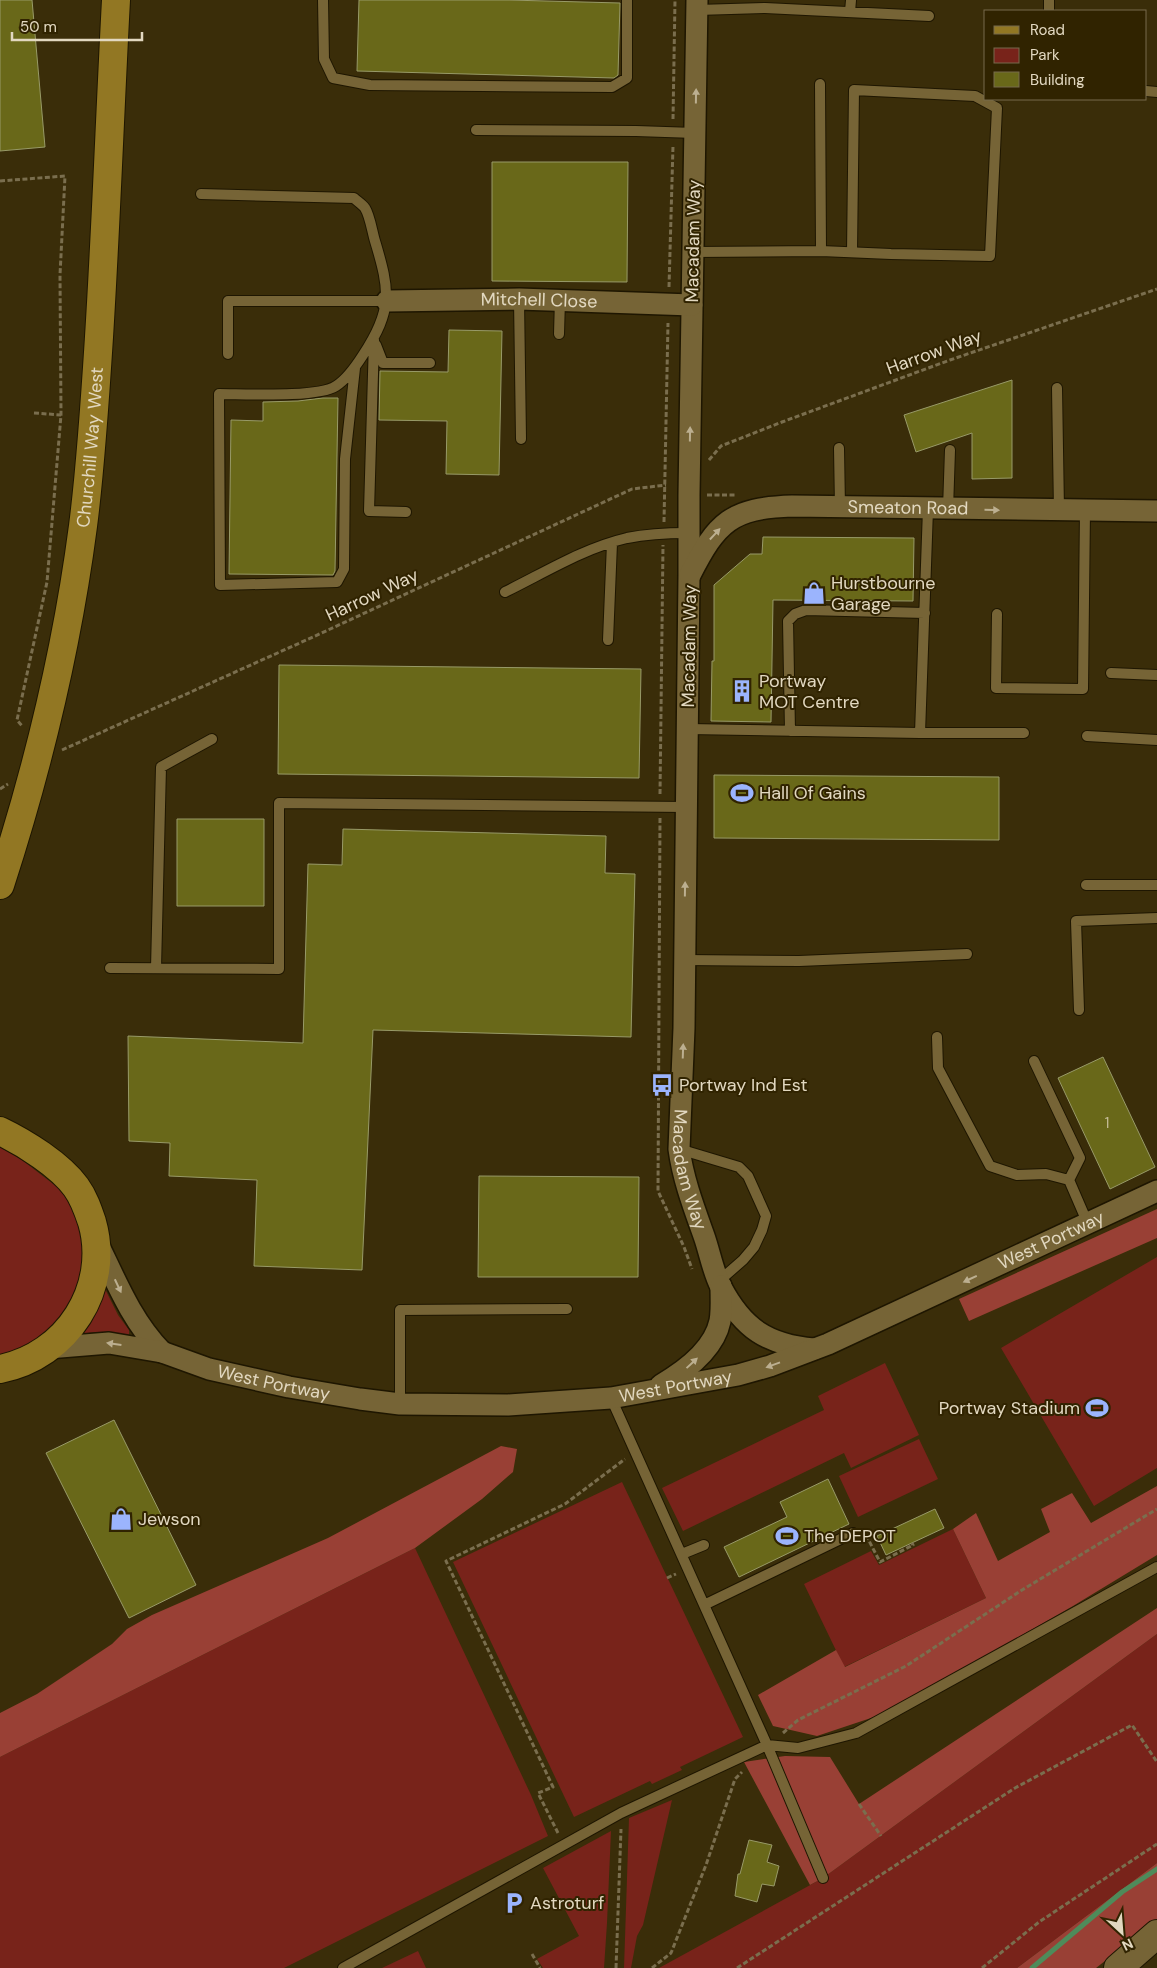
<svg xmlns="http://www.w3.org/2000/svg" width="1157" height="1968" font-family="'DM Sans',sans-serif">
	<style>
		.green { fill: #78231a }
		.forest { fill: #994035 }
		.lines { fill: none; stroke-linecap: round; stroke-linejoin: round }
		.stream { stroke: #4e8b5a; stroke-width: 5 }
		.building { fill: #696819; stroke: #989a68 }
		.lane-casing { stroke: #1e1601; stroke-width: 12 }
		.street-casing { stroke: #1e1601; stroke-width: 24 }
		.secondary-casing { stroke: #1e1601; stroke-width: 30 }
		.primary-casing { stroke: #1e1601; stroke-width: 30 }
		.path { stroke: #7a6e4e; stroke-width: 3; stroke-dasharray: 5 2.5; stroke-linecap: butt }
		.lane { stroke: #766436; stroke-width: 10 }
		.street { stroke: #766436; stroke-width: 21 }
		.secondary { stroke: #766436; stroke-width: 28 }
		.primary { stroke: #927723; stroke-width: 28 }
		.oneway { fill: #bcaf90 }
		.labels { text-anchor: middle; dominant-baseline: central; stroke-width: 4; stroke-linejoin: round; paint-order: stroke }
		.number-label { font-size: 15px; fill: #c4bc96 }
		.street-label { font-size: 18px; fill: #e2d8c0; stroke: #302300 }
		.poi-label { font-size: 18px; fill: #e2d8c0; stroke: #302300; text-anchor: start }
	</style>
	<rect width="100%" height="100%" fill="#3a2d09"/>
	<path class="green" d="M0 1147 22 1160 61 1190 77 1217 81 1234 84 1264 75 1299 43 1340 0 1358Z
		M1157 1257V1468L1094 1506 1001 1348Z
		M103 1285 118 1315 129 1330V1335L97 1332 79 1334Z
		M885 1363 919 1435 851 1468 844 1453 683 1531 662 1488 824 1410 818 1396Z
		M919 1439 938 1479 858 1517 839 1476Z
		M622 1482 743 1737 680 1767 682 1770 652 1784 650 1781 574 1817 453 1562Z
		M953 1529 986 1598 844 1667 804 1584 871 1551 879 1565Z
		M415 1548 531 1795 548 1836 284 1968H0V1757Z
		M1157 1634V1863L1017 1968H659L823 1878Z
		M672 1800 643 1925 637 1936 631 1968H624L629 1818Z
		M611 1831 607 1923 604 1968H543L537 1959 579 1936 543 1868Z
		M418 1951 426 1968H382Z"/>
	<path class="forest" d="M1157 1209V1238L969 1321 959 1299Z
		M501 1446 517 1449 513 1472 482 1499 415 1548 0 1757V1713L37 1694 112 1644 127 1629 152 1615 328 1538Z
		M1157 1486V1555L1073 1606 886 1713 817 1736 773 1726 758 1695 836 1650 845 1667 986 1598 953 1529 976 1513 998 1561 1050 1532 1041 1509 1072 1493 1091 1523Z
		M1157 1608V1634L823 1878 810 1885 744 1762 785 1756 830 1757 859 1804Z
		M1157 1863V1920L1096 1968H1017Z"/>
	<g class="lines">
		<path class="stream" d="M1032 1968 1122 1892 1157 1869"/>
	</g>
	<path class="building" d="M0 0H32L45 147 0 151Z
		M359 0H509L620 3 618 75 614 78 357 71Z
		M492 162H628L627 282 492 281Z
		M449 330 502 331 499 475 446 474 447 421 379 420 380 371 448 372Z
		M1012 380V478L972 479V433L916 452 904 415Z
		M323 398H338L335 571 333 575 229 574 231 420 263 421V402L298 401Z
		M763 537 914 538 913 601 773 600 771 722 711 721 712 661H714V585L750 554H762Z
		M279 665 641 669 639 778 278 774Z
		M714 775 999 777V840L714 838Z
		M177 819H264V906H177Z
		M343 829 606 836 605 873 635 874 631 1037 373 1030 362 1270 254 1266 257 1180 169 1176 170 1143 129 1141 128 1036 303 1043 308 864 342 865Z
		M1103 1057 1155 1167 1110 1189 1058 1078Z
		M479 1176 639 1177 638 1277H478Z
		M114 1420 196 1585 129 1618 46 1453Z
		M828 1479 849 1524 739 1577 724 1547 787 1517 780 1502Z
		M935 1509 944 1528 886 1555 877 1536Z
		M749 1840 772 1845 767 1862 779 1866 774 1886 762 1884 757 1902 735 1896 738 1874H740Z"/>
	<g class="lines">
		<defs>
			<path id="lane" d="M323 0 324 59 333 78 370 85 612 87 627 78V0
				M697 10 765 8 929 16
				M1049 11V0
				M850 12 851 0
				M820 84 821 251
				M1146 91 1157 92
				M476 130 636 131 695 133
				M201 194 354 198C357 201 362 204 365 208 370 216 372 231 375 241 390 291 393 310 363 355 356 366 347 379 336 386 318 398 244 394 219 394L220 585 337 582 344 569 345 459 355 368
				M693 252 821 251 891 254 990 256 997 108 975 96 854 90 852 252
				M519 299 521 439
				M559 334 560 299
				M374 340 369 511 406 512
				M376 345 383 363H430
				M228 354V301H387
				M1057 388 1059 510
				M839 448 840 508
				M948 509 950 450
				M505 592C544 573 584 548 627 538 647 534 668 533 688 533
				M997 614 996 688 1083 689 1085 510
				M608 640 612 543
				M1111 673 1157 675
				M688 729 920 733 928 509
				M790 731 788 621 795 614 806 610 925 613
				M920 733H1024
				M1087 736 1157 740
				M1086 885H1157
				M684 960 799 961 967 954
				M110 968 279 969V803L686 807
				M156 968 161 767 212 739
				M1079 1010 1076 921 1157 918
				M937 1037 938 1068 990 1166 1017 1175 1046 1174 1069 1180
				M1034 1061 1080 1158 1069 1180 1088 1224
				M679 1149 739 1167 748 1176 766 1216 762 1230 754 1247 743 1260 719 1281
				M611 1398 767 1745 823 1878
				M400 1404V1310L567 1309
				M682 1554 704 1545
				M704 1605 853 1533
				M343 1968 621 1813 767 1745 798 1748 856 1733 1157 1567"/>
			<g id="street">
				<path id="s1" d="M697 0 689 495V575L684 1028 679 1149C683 1179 694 1208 704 1236 710 1253 713 1272 721 1287 743 1329 768 1345 814 1349"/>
				<path id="s2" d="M387 301 519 299 692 305"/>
				<path id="s3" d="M690 575C717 522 731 508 792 506L1157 511"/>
				<path d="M97 1242C116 1281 131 1320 162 1352"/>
				<path id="s4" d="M48 1348 109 1343 162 1352 209 1369 289 1387 360 1399 400 1404 508 1405 611 1398 738 1375 770 1366 828 1344 1157 1191"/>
				<path d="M661 1385C685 1371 714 1350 720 1321 722 1310 721 1297 721 1286"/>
			</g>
			<path id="secondary" d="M1118 1968 1157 1934"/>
			<g id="primary">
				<path id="s5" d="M0 885C38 768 67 648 83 526 91 464 95 400 99 337 106 225 110 112 116 0"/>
				<path d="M0 1131C25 1143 60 1165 76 1187 84 1198 88 1210 92 1222 111 1288 67 1356 0 1369"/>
			</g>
		</defs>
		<use href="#lane" class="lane-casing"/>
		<use href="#street" class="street-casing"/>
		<use href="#secondary" class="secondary-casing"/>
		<use href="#primary" class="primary-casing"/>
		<path class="path" d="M673 119 675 0
			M0 181 65 176 60 275 61 415 47 582 17 720 23 727
			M669 287 673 146
			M34 413 61 415
			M709 460 721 446 782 422 950 360 1157 289
			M707 495H736
			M664 522 668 323
			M62 750 313 637 632 489 666 485
			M0 789 8 784
			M660 794 663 545
			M660 818 658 1191 684 1247 692 1269
			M866 1535 880 1562 913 1545 912 1543
			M667 1578 676 1574
			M783 1733 798 1720 906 1666 1022 1590 1157 1509
			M859 1804 881 1836
			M558 1833 538 1793 553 1787 446 1561 565 1504 625 1459
			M532 1954 540 1968
			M616 1968 621 1829
			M652 1968 671 1953 706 1865 735 1779 742 1772
			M737 1968 1015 1788 1132 1725 1157 1762
			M982 1968 1039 1922 1157 1844"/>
		<use href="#lane" class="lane"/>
		<use href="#street" class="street"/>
		<use href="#secondary" class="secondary"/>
		<use href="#primary" class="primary"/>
	</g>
	<defs><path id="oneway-solid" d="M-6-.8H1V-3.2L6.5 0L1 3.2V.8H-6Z" transform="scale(1.25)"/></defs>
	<g class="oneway">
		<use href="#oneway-solid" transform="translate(696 96) rotate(-89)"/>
		<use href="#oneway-solid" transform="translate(690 434) rotate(-89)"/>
		<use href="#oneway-solid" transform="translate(992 510) rotate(1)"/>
		<use href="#oneway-solid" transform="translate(715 534) rotate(-47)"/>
		<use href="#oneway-solid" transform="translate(685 889) rotate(-89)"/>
		<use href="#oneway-solid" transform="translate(683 1051) rotate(-88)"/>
		<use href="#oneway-solid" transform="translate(970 1279) rotate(155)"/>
		<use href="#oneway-solid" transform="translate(118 1286) rotate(65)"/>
		<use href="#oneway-solid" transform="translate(114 1344) rotate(-172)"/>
		<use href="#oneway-solid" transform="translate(692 1363) rotate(-43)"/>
		<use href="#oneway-solid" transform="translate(773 1365) rotate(160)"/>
	</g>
	<defs>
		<symbol id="shop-bare" viewBox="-9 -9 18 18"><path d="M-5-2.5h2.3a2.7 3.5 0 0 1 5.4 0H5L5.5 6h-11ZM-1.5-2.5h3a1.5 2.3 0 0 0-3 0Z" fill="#9bb4fd" stroke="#302300" stroke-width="2.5" paint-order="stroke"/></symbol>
		<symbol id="building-bare" viewBox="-9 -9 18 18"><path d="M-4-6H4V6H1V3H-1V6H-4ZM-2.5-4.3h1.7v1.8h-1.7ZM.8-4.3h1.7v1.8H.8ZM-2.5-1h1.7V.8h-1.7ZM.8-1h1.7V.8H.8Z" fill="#9bb4fd" stroke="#302300" stroke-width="2.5" paint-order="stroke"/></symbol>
		<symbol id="stadium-bare" viewBox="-9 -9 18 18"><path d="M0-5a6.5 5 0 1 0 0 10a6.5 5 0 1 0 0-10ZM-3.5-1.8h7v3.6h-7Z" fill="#9bb4fd" stroke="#302300" stroke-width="2.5" paint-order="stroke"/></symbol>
		<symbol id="bus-bare" viewBox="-9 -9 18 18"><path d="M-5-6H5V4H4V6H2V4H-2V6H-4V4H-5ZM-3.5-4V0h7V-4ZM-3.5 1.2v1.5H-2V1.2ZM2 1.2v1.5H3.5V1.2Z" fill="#9bb4fd" stroke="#302300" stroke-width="2.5" paint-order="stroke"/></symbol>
		<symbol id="parking-bare" viewBox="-9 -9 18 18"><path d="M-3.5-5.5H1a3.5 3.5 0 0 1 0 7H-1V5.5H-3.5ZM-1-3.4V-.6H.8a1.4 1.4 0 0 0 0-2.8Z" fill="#9bb4fd" stroke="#302300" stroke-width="2.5" paint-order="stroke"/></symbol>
	</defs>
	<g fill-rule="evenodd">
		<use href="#shop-bare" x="798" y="577" width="32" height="32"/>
		<use href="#building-bare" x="726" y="675" width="32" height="32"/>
		<use href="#stadium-bare" x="726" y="777" width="32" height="32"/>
		<use href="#bus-bare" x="646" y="1069" width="32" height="32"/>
		<use href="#stadium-bare" x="1081" y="1392" width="32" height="32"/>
		<use href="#shop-bare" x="105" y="1503" width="32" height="32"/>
		<use href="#stadium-bare" x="771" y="1520" width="32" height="32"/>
		<use href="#parking-bare" x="498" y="1887" width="32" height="32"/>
	</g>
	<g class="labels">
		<g class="number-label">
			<text x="1107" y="1123">1</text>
		</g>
		<g class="street-label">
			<text transform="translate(693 241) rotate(-89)">Macadam Way</text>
			<text stroke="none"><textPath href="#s2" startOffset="152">Mitchell Close</textPath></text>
			<text transform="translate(934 352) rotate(-20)">Harrow Way</text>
			<text stroke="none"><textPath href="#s5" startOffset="448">Churchill Way West</textPath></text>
			<text stroke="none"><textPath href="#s3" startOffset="249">Smeaton Road</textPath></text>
			<text transform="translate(372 595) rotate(-25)">Harrow Way</text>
			<text transform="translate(689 646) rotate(-89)">Macadam Way</text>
			<text stroke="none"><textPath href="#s1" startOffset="1171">Macadam Way</textPath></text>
			<text stroke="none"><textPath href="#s4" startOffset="1041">West Portway</textPath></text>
			<text stroke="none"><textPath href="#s4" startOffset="231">West Portway</textPath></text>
			<text stroke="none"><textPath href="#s4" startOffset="636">West Portway</textPath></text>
		</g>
		<g class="poi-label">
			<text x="831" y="583">Hurstbourne<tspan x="831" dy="21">Garage</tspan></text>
			<text x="759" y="681">Portway<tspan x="759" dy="21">MOT Centre</tspan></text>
			<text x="759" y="793">Hall Of Gains</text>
			<text x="679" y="1085">Portway Ind Est</text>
			<text x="1080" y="1408" text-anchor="end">Portway Stadium</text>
			<text x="138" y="1519">Jewson</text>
			<text x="804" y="1536">The DEPOT</text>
			<text x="530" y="1903">Astroturf</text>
		</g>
	</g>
	<rect x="984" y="10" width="162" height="90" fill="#302300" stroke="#776b4d"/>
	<rect x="994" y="26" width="25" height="8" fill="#927723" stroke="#776b4d"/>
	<text x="1030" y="35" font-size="15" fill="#e2d8c0">Road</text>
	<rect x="994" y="48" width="25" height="15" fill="#78231a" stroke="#776b4d"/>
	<text x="1030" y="60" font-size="15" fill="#e2d8c0">Park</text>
	<rect x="994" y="72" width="25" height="15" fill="#696819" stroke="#776b4d"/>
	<text x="1030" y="85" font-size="15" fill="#e2d8c0">Building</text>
	<g transform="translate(1122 1933) rotate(154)" stroke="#302300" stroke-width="4" paint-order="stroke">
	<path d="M0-4L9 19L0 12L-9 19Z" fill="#e2d8c0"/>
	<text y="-8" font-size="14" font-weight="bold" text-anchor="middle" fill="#e2d8c0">N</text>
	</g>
	<path d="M12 32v8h130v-8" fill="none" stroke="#e2d8c0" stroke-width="2.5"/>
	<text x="20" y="32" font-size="15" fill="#e2d8c0" stroke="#302300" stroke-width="4" paint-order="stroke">50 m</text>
</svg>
